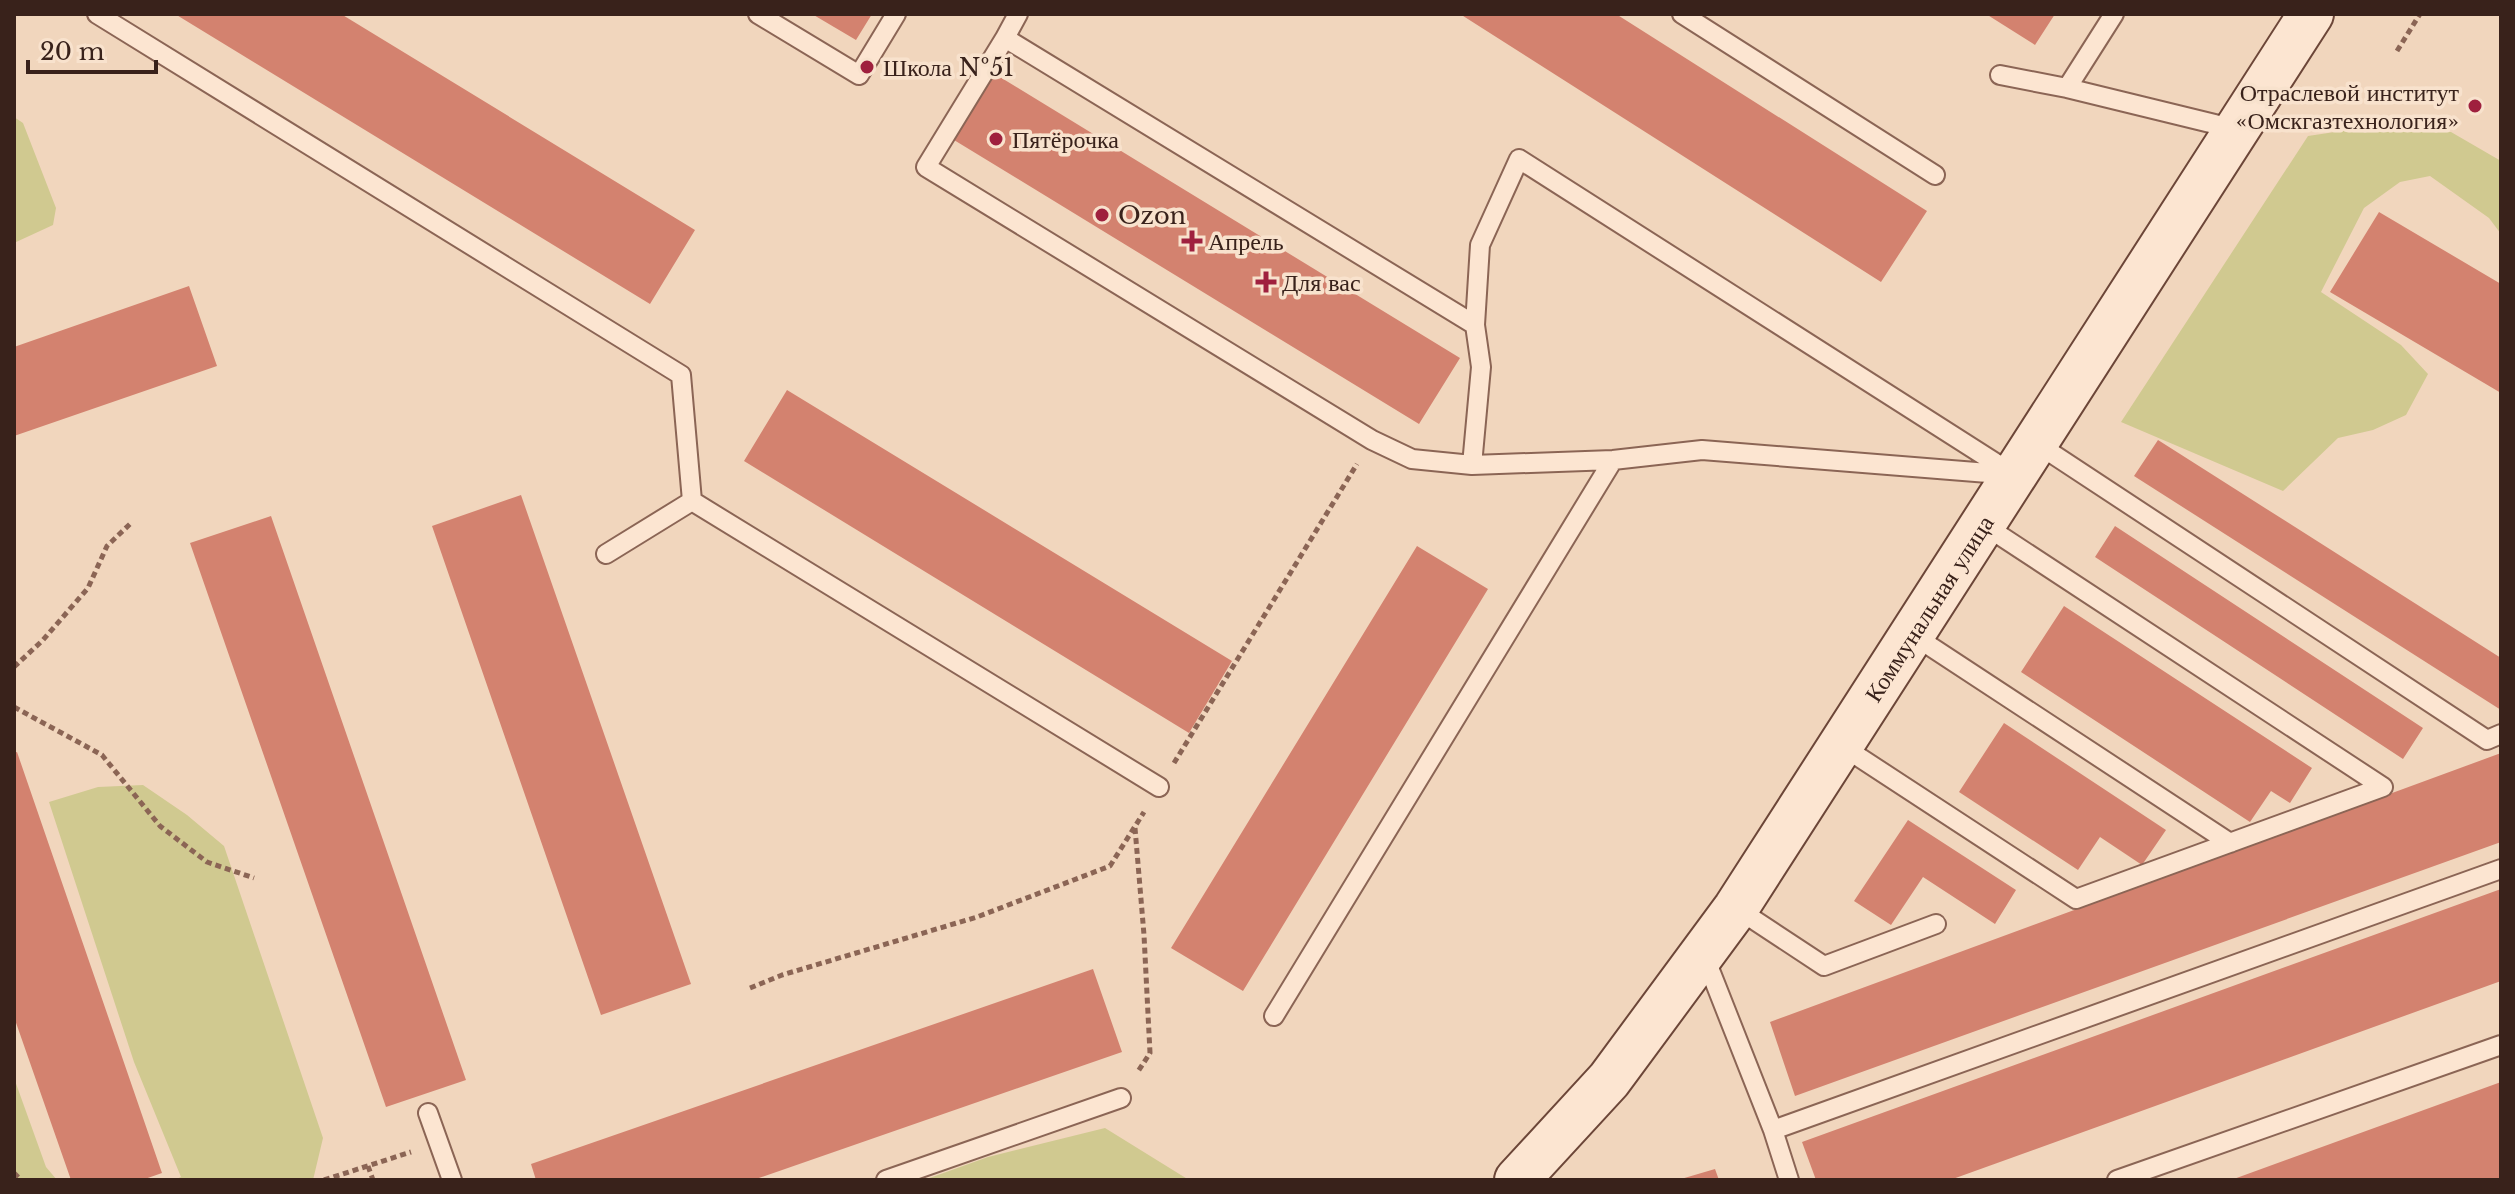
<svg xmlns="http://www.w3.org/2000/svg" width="2515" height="1194" font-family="'Libre Baskerville',serif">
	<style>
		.green { fill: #d0c990 }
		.building { fill: #d3826f }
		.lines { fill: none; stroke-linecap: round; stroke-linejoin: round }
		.lane-casing { stroke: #8b6555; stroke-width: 22 }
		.secondary-casing { stroke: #6c4638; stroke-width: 48 }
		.path { stroke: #8b6555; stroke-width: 5; stroke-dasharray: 6 4; stroke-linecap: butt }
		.lane { stroke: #fce5d1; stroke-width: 18 }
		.secondary { stroke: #fce5d1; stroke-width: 44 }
		.poi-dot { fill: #9f203e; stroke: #f8e2cd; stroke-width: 3 }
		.labels { text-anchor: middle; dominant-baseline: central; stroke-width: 7; stroke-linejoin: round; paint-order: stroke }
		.poi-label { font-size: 24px; fill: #39221b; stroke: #f8e2cd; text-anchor: start }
		.street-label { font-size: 24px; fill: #39221b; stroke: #f8e2cd }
	</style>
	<rect width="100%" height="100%" fill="#f1d6bd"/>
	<path class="green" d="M14 117 23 123 56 208 53 225 14 243Z
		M2368 127 2451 132 2501 161V234L2489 218 2430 176 2400 182 2364 208 2321 292 2401 345 2428 374 2406 415 2373 430 2338 438 2283 491 2121 422 2308 136Z
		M143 785 187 815 224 846 323 1138 313 1180H174L181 1177 134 1062 49 802 98 787Z
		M14 1078 46 1167 57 1180H14Z
		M1105 1128 1189 1180H924L988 1157Z"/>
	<path class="building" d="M175 14H341L695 230 650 304Z
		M812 14H872L856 40Z
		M1460 14H1616L1927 211 1881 282Z
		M1986 14H2055L2035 45Z
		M995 74 1460 358 1419 424 954 140Z
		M2379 212 2501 284V393L2330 292Z
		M189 286 217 366 14 436V347Z
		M787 390 1232 661 1189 733 744 461Z
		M2158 440 2501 658V710L2134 476Z
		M521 495 691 984 601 1015 432 526Z
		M271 516 466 1080 386 1107 190 543Z
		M2115 526 2423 728 2403 759 2095 557Z
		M1417 546 1488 589 1243 991 1171 948Z
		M2064 606 2312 768 2290 803 2271 791 2250 822 2021 672Z
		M2004 723 2166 830 2142 865 2100 837 2078 870 1959 792Z
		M17 752 162 1173 142 1180H71L14 1017V753Z
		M2501 753V842L1795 1096 1770 1022Z
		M1908 820 2016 890 1995 924 1923 877 1891 925 1854 901Z
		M2501 889V981L1950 1180H1816L1802 1142Z
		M1093 969 1122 1052 753 1180H536L531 1164Z
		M2501 1082V1180H2231Z
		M1715 1169 1719 1180H1682L1681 1179Z"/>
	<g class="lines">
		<defs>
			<path id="lane" d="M97 14 681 375 692 501 606 554
				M758 14 859 75 896 14
				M1682 14 1935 175
				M1005 38 1018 14
				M2000 75 2067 88 2235 129
				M2067 88 2114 14
				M1475 325 1005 38 926 167 1372 440 1412 459 1472 465 1613 460 1702 450 2013 475
				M2036 443 2487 740 2501 734
				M1472 465 1481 367 1475 325 1480 245 1519 159 2013 474
				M692 501 1159 787
				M1913 635 2230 843
				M1842 746 2076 899 2383 787 1984 525
				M1736 908 1824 966 1936 924
				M1704 955 1773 1130 1789 1180
				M1274 1016 1613 460
				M428 1113 452 1180
				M1773 1130 2501 869
				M886 1180 1121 1098
				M2117 1180 2501 1045"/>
			<g id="secondary">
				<path id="s1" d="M1517 1180 1609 1080 1736 908 2311 14"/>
			</g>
		</defs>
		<use href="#lane" class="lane-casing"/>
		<use href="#secondary" class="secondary-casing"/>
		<path class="path" d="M2397 51 2420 14
			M14 667 43 640 88 588 107 546 131 523
			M14 707 102 755 160 826 207 862 254 878
			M1174 763 1357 464
			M1135 828 1144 935 1150 1053 1137 1073
			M750 988 782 975 977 917 1110 866 1144 812
			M368 1166 373 1180
			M14 1173 21 1180
			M324 1180 411 1152"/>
		<use href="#lane" class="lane"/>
		<use href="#secondary" class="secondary"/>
	</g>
	<g class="poi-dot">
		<circle cx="867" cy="67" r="8"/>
		<circle cx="2475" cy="106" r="8"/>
		<circle cx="996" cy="139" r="8"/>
		<circle cx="1102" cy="215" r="8"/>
		<path d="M1188 229h8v8h8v8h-8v8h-8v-8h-8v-8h8z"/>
		<path d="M1262 270h8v8h8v8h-8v8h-8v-8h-8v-8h8z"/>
	</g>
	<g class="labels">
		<g class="poi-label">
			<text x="883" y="67">Школа №51</text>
			<text x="2459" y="92" text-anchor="end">Отраслевой институт<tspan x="2459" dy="28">«Омскгазтехнология»</tspan></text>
			<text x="1012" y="139">Пятёрочка</text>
			<text x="1118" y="215">Ozon</text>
			<text x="1208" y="241">Апрель</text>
			<text x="1282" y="282">Для вас</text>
		</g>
		<g class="street-label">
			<text stroke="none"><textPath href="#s1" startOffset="706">Коммунальная улица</textPath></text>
		</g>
	</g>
	<rect width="2515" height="1194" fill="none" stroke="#39221b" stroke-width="32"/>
	<path d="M28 60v12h128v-12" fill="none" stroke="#39221b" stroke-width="4"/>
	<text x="40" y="60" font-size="24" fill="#39221b" stroke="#f8e2cd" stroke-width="6" paint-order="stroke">20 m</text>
</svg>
